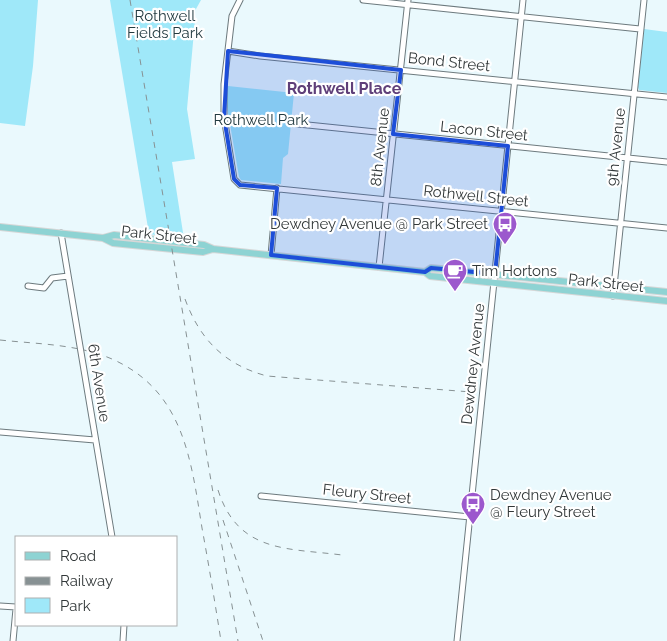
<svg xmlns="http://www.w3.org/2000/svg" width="667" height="641" font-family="Raleway,sans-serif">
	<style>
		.green { fill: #9fe8f9 }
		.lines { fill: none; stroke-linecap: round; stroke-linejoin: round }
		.minor-casing { stroke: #6d7a7e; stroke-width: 7 }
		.major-casing { stroke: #d6d7d7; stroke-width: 8 }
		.minor { stroke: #fff; stroke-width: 5 }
		.major { stroke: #8ed3d3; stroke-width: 6 }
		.rail { stroke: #879193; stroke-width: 1; stroke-dasharray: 6 6; stroke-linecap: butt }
		.marked { fill: #1d4ed8; fill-opacity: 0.2; stroke: #1d4ed8; stroke-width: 4; stroke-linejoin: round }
		.labels { text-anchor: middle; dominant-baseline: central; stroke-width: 4.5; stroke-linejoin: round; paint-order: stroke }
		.park-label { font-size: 15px; fill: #233b41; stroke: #fff }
		.street-label { font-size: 15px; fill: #323839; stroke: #fff }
		.poi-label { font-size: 15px; fill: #323839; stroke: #fff; text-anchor: start }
		.neighbourhood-label { font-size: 16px; font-weight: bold; fill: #5f3f79; stroke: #fff }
	</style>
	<rect width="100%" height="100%" fill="#eaf9fd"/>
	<path class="green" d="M0 0H38L33 66 25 126 0 123Z
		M110 0H201L196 9 187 109 195 159 172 162 184 239 149 234Z
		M644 29 667 32V93L639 90 638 87Z
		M228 86 294 93 288 154 283 158 281 184 241 180 239 177 226 101Z"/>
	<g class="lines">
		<defs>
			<path id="minor" d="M240 0 232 16 224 84V117L234 179 240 185 667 228
				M363 0 640 29
				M228 51 260 56 667 97
				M298 124 667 162
				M61 233 112 537
				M271 255 277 188
				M379 267 408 0
				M28 286 44 288 52 278 68 276
				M613 296 644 0
				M0 432 95 440
				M261 496 470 517
				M0 606 16 607
				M13 641 16 609
				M123 641 124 625
				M457 641 523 0"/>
			<path id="major" d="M0 227 103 238 113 243 203 252 213 249
				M103 238 114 235 204 245 213 249 425 272 431 268 667 292
				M425 272 430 276 667 301"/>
		</defs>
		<use href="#minor" class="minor-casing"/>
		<use href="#major" class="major-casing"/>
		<use href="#minor" class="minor"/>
		<use href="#major" class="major"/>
		<path class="rail" d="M130 0 238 641
			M185 299C200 340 225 365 267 376L471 392
			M0 340C37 344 77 344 112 359 184 391 191 460 202 528 209 566 215 603 221 641
			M218 490C238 553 287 548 342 555
			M223 520 263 641"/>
	</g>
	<path class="marked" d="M228 51 401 70 393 134 508 146 495 274 431 268 425 272 271 255 277 188 240 185 234 179 224 117Z"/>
	<defs>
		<symbol id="bus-pin" viewBox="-11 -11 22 30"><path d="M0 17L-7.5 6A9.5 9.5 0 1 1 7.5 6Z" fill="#9c58cd" stroke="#fff"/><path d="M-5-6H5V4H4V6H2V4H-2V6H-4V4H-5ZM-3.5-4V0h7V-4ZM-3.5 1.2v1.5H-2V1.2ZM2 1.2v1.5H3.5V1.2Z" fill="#fff"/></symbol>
		<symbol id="cafe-pin" viewBox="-11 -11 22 30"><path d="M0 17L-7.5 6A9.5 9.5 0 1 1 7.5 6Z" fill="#9c58cd" stroke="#fff"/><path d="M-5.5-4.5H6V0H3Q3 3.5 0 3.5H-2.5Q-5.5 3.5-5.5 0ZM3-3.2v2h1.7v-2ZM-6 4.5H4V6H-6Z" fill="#fff"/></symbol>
	</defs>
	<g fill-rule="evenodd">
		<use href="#bus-pin" x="491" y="210" width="28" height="38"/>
		<use href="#cafe-pin" x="441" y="257" width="28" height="38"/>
		<use href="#bus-pin" x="459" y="490" width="28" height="38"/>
	</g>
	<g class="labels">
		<g class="park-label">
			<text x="165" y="16">Rothwell<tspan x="165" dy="17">Fields Park</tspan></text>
			<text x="261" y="120">Rothwell Park</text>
		</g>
		<g class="street-label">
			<text transform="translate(449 62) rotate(6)">Bond Street</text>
			<text transform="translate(484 131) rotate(6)">Lacon Street</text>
			<text transform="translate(380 147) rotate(-84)">8th Avenue</text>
			<text transform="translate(616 147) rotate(-84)">9th Avenue</text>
			<text transform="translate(476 196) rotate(6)">Rothwell Street</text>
			<text transform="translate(159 235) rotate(6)">Park Street</text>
			<text transform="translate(606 283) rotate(6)">Park Street</text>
			<text transform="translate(473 364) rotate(-84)">Dewdney Avenue</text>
			<text transform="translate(99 383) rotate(81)">6th Avenue</text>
			<text transform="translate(367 494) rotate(6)">Fleury Street</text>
		</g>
		<g class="poi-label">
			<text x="488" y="224" text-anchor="end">Dewdney Avenue @ Park Street</text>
			<text x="472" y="271">Tim Hortons</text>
			<text x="490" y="495">Dewdney Avenue<tspan x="490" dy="17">@ Fleury Street</tspan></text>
		</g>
		<g class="neighbourhood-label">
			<text x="344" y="88">Rothwell Place</text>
		</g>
	</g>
	<rect x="15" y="536" width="162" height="90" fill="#ffffff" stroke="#adafb0"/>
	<rect x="25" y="552" width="25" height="8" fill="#8ed3d3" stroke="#adafb0"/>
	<text x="60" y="561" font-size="15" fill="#323839">Road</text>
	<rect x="25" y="577" width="25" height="8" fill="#879193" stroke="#adafb0"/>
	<text x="60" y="586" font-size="15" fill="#323839">Railway</text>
	<rect x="25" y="598" width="25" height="15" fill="#9fe8f9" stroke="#adafb0"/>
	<text x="60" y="611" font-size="15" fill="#323839">Park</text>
</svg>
